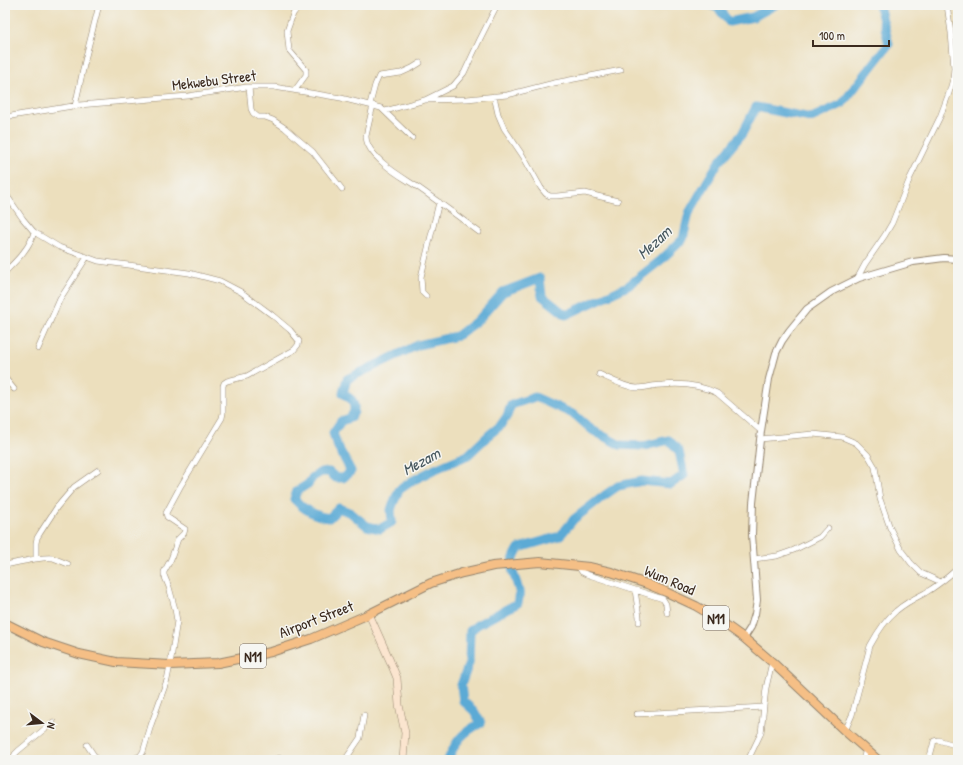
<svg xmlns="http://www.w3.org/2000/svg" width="963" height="765" font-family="'Patrick Hand',sans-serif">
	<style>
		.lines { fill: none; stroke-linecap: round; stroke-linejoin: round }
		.river { stroke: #5baad5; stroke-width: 9 }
		.minor-casing { stroke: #94846e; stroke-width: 6 }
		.tertiary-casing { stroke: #94846e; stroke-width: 8 }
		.secondary-casing { stroke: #94846e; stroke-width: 8 }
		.trunk-casing { stroke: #94846e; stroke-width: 10 }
		.minor { stroke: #fff; stroke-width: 5 }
		.tertiary { stroke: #fff; stroke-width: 6 }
		.secondary { stroke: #fbe5cf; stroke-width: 7 }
		.trunk { stroke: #f5bf86; stroke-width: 8 }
		.labels { text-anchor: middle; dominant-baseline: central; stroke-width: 3; stroke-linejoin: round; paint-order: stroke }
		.shield { fill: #f6f6f2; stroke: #73675e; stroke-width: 1 }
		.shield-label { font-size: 14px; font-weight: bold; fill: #3b2a1e }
		.street-label { font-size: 15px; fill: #3b2a1e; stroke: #f6f6f2 }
		.water-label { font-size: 16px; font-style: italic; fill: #46575e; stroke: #f6f6f2 }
	</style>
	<rect width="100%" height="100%" fill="#f6f6f2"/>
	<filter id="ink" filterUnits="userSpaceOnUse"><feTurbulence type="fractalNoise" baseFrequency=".025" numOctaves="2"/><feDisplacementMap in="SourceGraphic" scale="8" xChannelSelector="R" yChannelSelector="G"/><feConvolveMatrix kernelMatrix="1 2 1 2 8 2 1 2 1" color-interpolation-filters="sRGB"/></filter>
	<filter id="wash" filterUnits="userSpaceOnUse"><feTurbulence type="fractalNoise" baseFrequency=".012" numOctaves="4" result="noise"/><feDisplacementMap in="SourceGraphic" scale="16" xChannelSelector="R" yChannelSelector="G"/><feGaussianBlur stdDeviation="0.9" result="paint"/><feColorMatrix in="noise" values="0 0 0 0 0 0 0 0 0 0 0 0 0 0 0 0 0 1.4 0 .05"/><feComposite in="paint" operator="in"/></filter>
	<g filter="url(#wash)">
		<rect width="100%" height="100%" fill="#ecdfbd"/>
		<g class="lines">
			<path class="river" d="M711 5 718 8 729 22 753 17 775 5
				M448 760C456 740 462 733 481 723L474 711 463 701 461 685 469 663 470 631 477 625 518 603C519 599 520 595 519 591 514 570 506 569 519 548L560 536 574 519 605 495 618 486 642 481 671 484 684 475 679 451 669 440 644 446 620 445 592 430 575 415 535 397 511 405 507 416 500 426 490 434 468 455 433 470 412 481 399 490 393 504 391 510 392 522 380 529 367 526 351 513 339 508 329 518C314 516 304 510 294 499L297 491 308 484 313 477 321 472H329L336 478H343L351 471 337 445 333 433 341 421 350 418 354 412V406L352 400 343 393 347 379 418 345 457 336 479 319 503 292 540 278 542 296 566 315 628 286 661 260 683 239 689 213 718 163 742 134 756 107 811 118 842 104 889 44 879 5"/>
		</g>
	</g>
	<g filter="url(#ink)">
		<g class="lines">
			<defs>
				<path id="minor" d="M249 87 251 109 253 113 258 117H265L273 120 285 128 313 152 342 189
					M295 90 306 75V70L289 50 287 31 293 14 300 5
					M494 96 498 114 504 128 523 156 541 188 546 194 550 196H557L585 193 618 201
					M425 100 467 99 507 95 554 83 621 70
					M370 104 375 85 379 76 401 73 412 68 420 63
					M373 105 366 136C366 147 375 156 383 163 394 173 407 180 419 188 439 202 459 217 479 232
					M75 106 86 56 99 5
					M385 111 425 100 453 86 464 73 480 39 497 5
					M5 117 79 105 188 96 227 90 247 87H274L341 98 381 108 412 138
					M5 193 23 219 34 232 59 247 98 261 189 273 220 281 241 292 272 315 290 330 299 341 298 345 294 350 247 376 227 381 224 383 223 386V413L222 418 180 487 166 513 167 517 185 529 184 533 178 539 171 559 164 572V575L169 587 175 609 177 621 170 665 167 680 151 725 143 752 140 756 131 760
					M5 272C16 261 30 248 34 232
					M857 279 865 264 885 235 892 223 910 178 940 117 949 93 953 79 954 68 951 33 947 5
					M426 296 422 292 421 277 439 202
					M38 349 60 299 87 257
					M599 374C610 379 624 387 637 388 645 388 654 385 662 385 680 383 700 385 717 393L761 431
					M5 378 14 389
					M760 439 813 434 842 437 856 443 868 455 875 467 880 499 890 528 901 550 911 563 921 573 941 582
					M36 559V543L37 538 40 533 57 507 74 487 98 470
					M754 559 777 556 794 550 820 537 828 528
					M5 565C16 563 43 556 53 558 58 560 63 562 68 564
					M578 566 582 572 586 574 663 599 666 604 667 613
					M635 590 639 617V622
					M637 714 764 707
					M845 731 852 715 870 646C877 633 885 620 896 611 905 603 915 598 925 593 937 586 948 577 958 568
					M87 745 97 760
					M12 760 15 754 18 751 53 722
					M269 760 282 758 285 760
					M345 760 360 738 364 715
					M748 760 761 733 766 688 772 662
					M863 760 866 749
					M929 760 934 741 938 740 958 746"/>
				<path id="tertiary" d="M744 638 751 627 755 614 757 600 752 535 753 503 761 431 769 379 776 353 782 341 789 331 807 309 831 292 859 278 913 262 944 258 958 259"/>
				<path id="secondary" d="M369 614 390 661 397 678 399 705 405 733 403 760"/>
				<path id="trunk" d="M5 623 43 642 79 654 116 662 170 665 218 663 271 652 311 639 369 614 431 583 462 573 493 566 540 562 589 567 611 572 647 584 666 592 696 606 716 618 744 638 772 662 845 731 878 760"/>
			</defs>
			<use href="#minor" class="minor-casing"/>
			<use href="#tertiary" class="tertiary-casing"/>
			<use href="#secondary" class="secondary-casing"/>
			<use href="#trunk" class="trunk-casing"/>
			<use href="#minor" class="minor"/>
			<use href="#tertiary" class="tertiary"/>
			<use href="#secondary" class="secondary"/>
			<use href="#trunk" class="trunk"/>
		</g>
	</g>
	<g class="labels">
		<g class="shield">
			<rect x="703" y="606" width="26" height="24" rx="3"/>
			<rect x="240" y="644" width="26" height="24" rx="3"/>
		</g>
		<g class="shield-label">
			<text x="716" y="618">N11</text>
			<text x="253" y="656">N11</text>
		</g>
		<g class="street-label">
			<text transform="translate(214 80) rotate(-7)">Mekwebu Street</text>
			<text transform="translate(670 580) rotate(23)">Wum Road</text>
			<text transform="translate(316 619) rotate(-21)">Airport Street</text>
		</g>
		<g class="water-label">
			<text transform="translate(654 242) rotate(-43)">Mezam</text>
			<text transform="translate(421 461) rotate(-28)">Mezam</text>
		</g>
	</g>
	<rect width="963" height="765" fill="none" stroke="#f6f6f2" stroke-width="20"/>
	<g transform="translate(42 723) rotate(106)" stroke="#f6f6f2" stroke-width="3" paint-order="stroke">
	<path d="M0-3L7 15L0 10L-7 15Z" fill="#3b2a1e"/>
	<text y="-6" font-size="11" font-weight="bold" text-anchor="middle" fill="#3b2a1e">N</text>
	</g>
	<path d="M813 40v6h76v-6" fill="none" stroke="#3b2a1e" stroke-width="2"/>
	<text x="819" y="40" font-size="12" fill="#3b2a1e" stroke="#f6f6f2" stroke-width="3" paint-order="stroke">100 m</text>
</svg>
